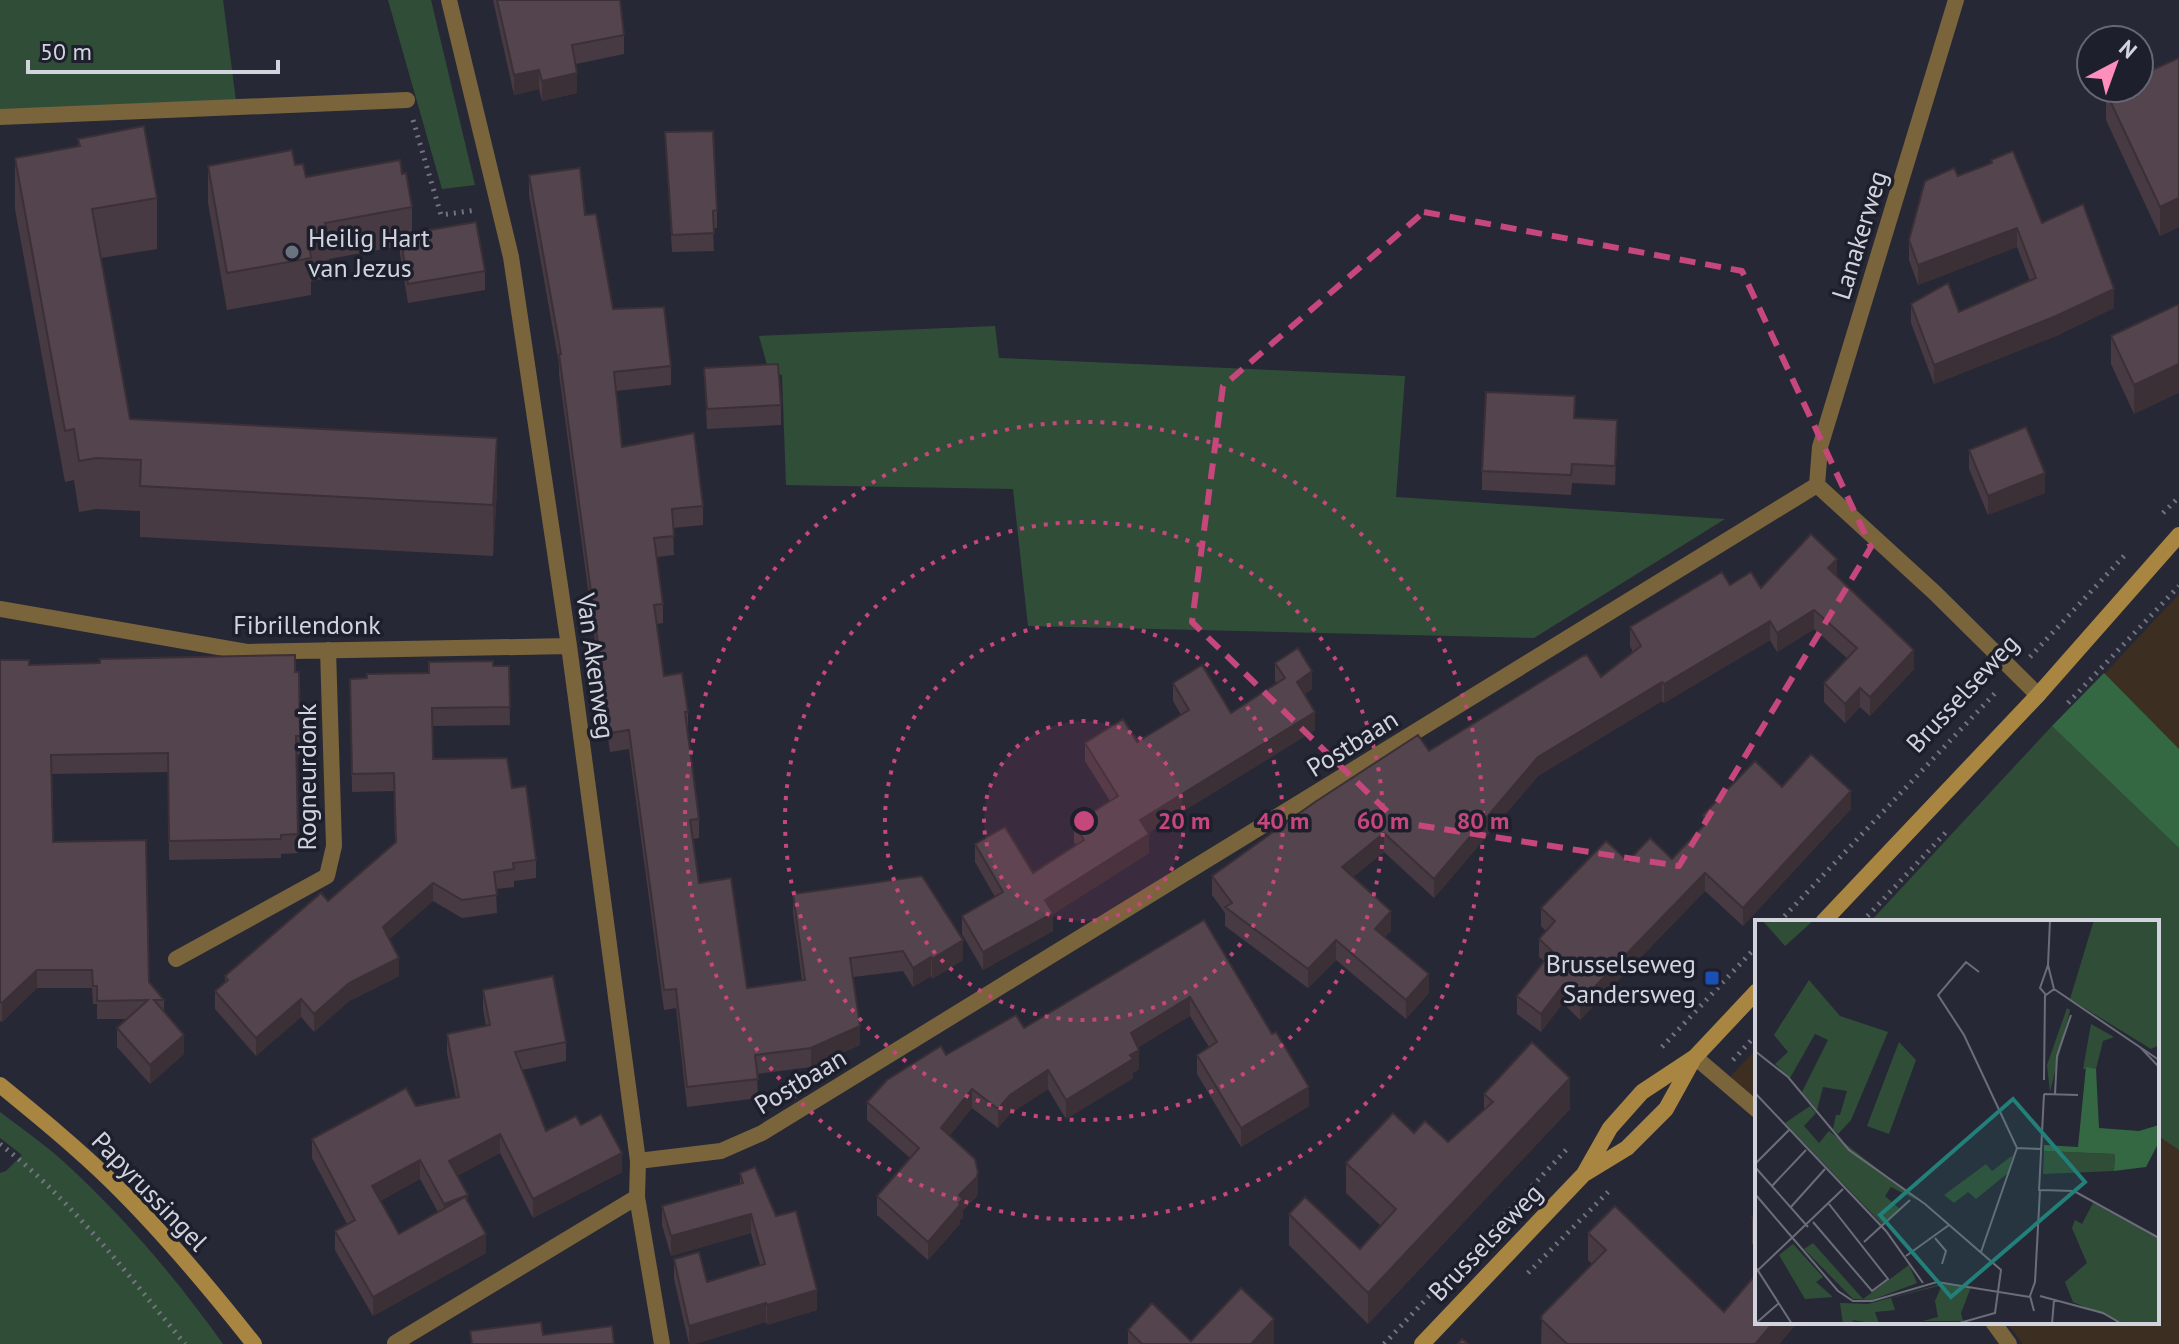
<svg xmlns="http://www.w3.org/2000/svg" width="2179" height="1344" font-family="'PT Sans',sans-serif">
	<style>
		.industrial { fill: #3c2e21 }
		.green { fill: #304e37 }
		.forest { fill: #346843 }
		.lines { fill: none; stroke-linecap: round; stroke-linejoin: round }
		.path { stroke: #72737f; stroke-width: 5; stroke-dasharray: 2 6; stroke-linecap: butt }
		.street { stroke: #7a643b; stroke-width: 16 }
		.secondary { stroke: #a88540; stroke-width: 16 }
		.wall { fill: #483a42; fill-rule: evenodd }
		.shaded-wall { fill: #3b3036 }
		.building { fill: #54444d; stroke: #3b3036; stroke-width: 2 }
		.marked { fill: none; stroke: #c6477c; stroke-width: 6; stroke-dasharray: 16 10; stroke-linejoin: round }
		.ring { fill: none; stroke: #c6477c; stroke-width: 4; stroke-dasharray: 4 8 }
		.worship-dot { fill: #6b7280; stroke: #1d1f2c; stroke-width: 3 }
		.transit-dot { fill: #1a4fb4; stroke: #1d1f2c; stroke-width: 3 }
		.labels { text-anchor: middle; dominant-baseline: central; stroke-width: 7; stroke-linejoin: round; paint-order: stroke }
		.street-label { font-size: 26px; fill: #d2d4dd; stroke: #1d1f2c }
		.poi-label { font-size: 26px; fill: #d2d4dd; stroke: #1d1f2c; text-anchor: start }
		.inset-road { fill: none; stroke: #6b6d79; stroke-width: 2 }
		.view { fill: #227f79; fill-opacity: 0.15; stroke: #227f79; stroke-width: 4 }
		.inset-edge { fill: none; stroke: #d2d4dd; stroke-width: 4 }
		.centre { fill: #c6477c; stroke: #1d1f2c; stroke-width: 4 }
		.ring-label { font-size: 24px; text-anchor: middle; font-weight: bold; fill: #c6477c; stroke: #1d1f2c; stroke-width: 7; stroke-linejoin: round; paint-order: stroke }
	</style>
	<rect width="100%" height="100%" fill="#272836"/>
	<path class="industrial" d="M2179 594V1344H2023L2006 1322H2157V922H1874Z
		M1757 1048V1100L1730 1077Z"/>
	<path class="green" d="M0 0H223L236 101 0 110Z
		M388 0H431L475 185 442 189Z
		M995 326 999 358 1405 376 1396 497 1725 519 1534 638 1028 626 1013 489 786 485 782 375 769 372 759 336Z
		M2052 726 2179 848V1150L2157 1135V922H1870Z
		M0 1112C21 1128 44 1144 64 1162 124 1217 176 1278 223 1344H0V1173L6 1171 22 1155 0 1138Z"/>
	<path class="forest" d="M2104 673 2179 749V848L2052 726Z"/>
	<g class="lines">
		<path class="path" d="M413 120 441 215 476 210
			M2163 513 2179 497
			M2030 657 2124 556
			M2068 703 2179 586
			M1779 922 1998 690
			M1862 922 1949 829
			M1662 1047 1757 946
			M1733 1060 1757 1034
			M0 1144C72 1200 127 1274 185 1344
			M1528 1273 1611 1189
			M1384 1344 1568 1148"/>
		<path class="street" d="M449 0 511 257 569 646 638 1161 637 1197 662 1344
			M0 117 407 100
			M1817 485 1820 447 1956 0
			M1817 485 1935 593 2038 695
			M0 609 247 652 569 646
			M176 959 327 876 334 846 328 650
			M1695 1057 1757 1110
			M638 1161 721 1151 762 1133 1817 485
			M1993 1322 2009 1344
			M395 1343 637 1197"/>
		<path class="secondary" d="M1823 922 2038 695 2179 535
			M0 1085C38 1116 76 1147 112 1182 163 1232 209 1287 254 1344
			M1586 1173 1627 1148 1666 1109 1692 1062
			M1422 1344 1584 1174 1610 1128 1642 1092 1695 1057 1757 991"/>
	</g>
	<path class="wall" d="M493 0H620L624 35V54L576 64 577 93 542 101 539 89 514 95Z
		M2179 58V227L2160 236 2106 120V92Z
		M665 132 717 210V228H713L714 251 672 252Z
		M78 139 157 198V249L101 258 130 419 497 489 493 556 140 537V511L96 509 79 512 74 480 65 482 15 209V158L78 146Z
		M1991 160 2042 223 2114 308 2056 336 1934 384 1911 323V304L1959 312 2030 281 2017 247 1918 285 1909 260V240L1958 176 1991 163Z
		M295 165 306 177 402 174 412 207V233L485 271V290L408 303 400 254V246L329 259V278L311 281V295L227 310 208 203V166Z
		M529 175 585 215 613 309 671 366V385L616 391 622 447 703 506V525L673 528 674 555 657 557 663 604V623L657 624 664 676 688 712V731L699 819V838L693 839 699 883 747 988 802 981 793 913V894L963 960 932 979 931 976 913 987 903 971 853 977 860 1045 811 1067 757 1074 758 1098 687 1107 676 1008 664 1010 629 749 610 752 559 374V364L529 195Z
		M2179 304 2134 414 2111 364V336Z
		M704 368 781 405V425L707 429Z
		M1575 418 1617 440 1615 485 1572 483 1571 495 1482 490V471Z
		M1969 450 2045 493 1988 515 1969 469Z
		M1837 577 1914 669 1870 716 1860 707 1845 723 1824 702V683L1847 658 1814 629 1777 652 1770 640 1664 703 1662 701 1538 776 1434 898 1384 852 1353 877 1391 931 1384 937 1429 993 1406 1019 1336 960 1308 988 1225 926V913L1212 895V876L1429 751 1601 677 1633 652 1630 646V627L1730 585 1761 588Z
		M0 660 29 665 299 672 300 754 296 755 298 853 281 854V858L169 860 168 772 51 774 53 842 149 982 164 1000V1012L184 1054 150 1084 117 1047V1028L127 1019H97V1004H93L92 988H37L2 1022 0 1021Z
		M1275 663 1312 689 1304 695 1315 730 1148 833 1149 853 1053 914V931L983 970 962 934V916L995 897 975 862V844L1033 873 1076 845 1074 842V824L1110 801 1085 761V743L1137 742 1181 715 1173 701V683L1231 713 1277 683 1275 681Z
		M493 666H509L510 725 432 726 433 759 512 788 536 860V878L514 881V887L496 889 497 913 462 918 433 901 389 939 399 976 349 1001 314 1032 301 1017 256 1056 215 1009V991L225 982V976L328 901 395 843 394 791 352 792 350 679 429 673Z
		M1782 787 1851 809 1743 926 1705 891 1580 1020 1563 1003 1541 1032 1517 1014V996L1544 961 1539 957V939L1546 931 1541 926V908L1628 861 1672 859 1703 826V815Z
		M1204 920 1309 1106 1241 1147 1197 1074V1055L1209 1047 1190 1016 1138 1047 1139 1069 1133 1073V1078L1066 1119 1048 1089 1010 1114 998 1128 972 1108 949 1136 978 1191 977 1196 963 1210V1218L960 1220V1224L928 1260 877 1215V1196L910 1158 867 1120V1102L946 1055 1024 1028Z
		M483 990 566 1042V1061L522 1070 546 1131 581 1125 622 1172 533 1218 500 1153 457 1176 468 1201 486 1253 373 1316 335 1250V1231L347 1224 312 1158V1139L456 1098 447 1053V1034L486 1026 483 1009ZM420 1179 438 1212 399 1234 380 1201Z
		M1484 1094 1570 1109 1368 1324 1289 1245V1214L1360 1249 1381 1226 1346 1193V1163L1414 1133 1448 1142 1484 1109Z
		M740 1173 817 1310 767 1325 766 1322 695 1344H689L674 1279V1259L707 1282 760 1265 751 1233 671 1256 662 1225V1206L740 1184Z
		M1757 1211V1248L1752 1244V1217Z
		M1588 1233 1724 1312 1798 1322 1779 1344H1541L1542 1315 1592 1264 1588 1260Z
		M1128 1330 1191 1341 1274 1344H1128Z"/>
	<path class="shaded-wall" d="M539 70V89L514 95V75Z
		M577 73V93L542 101V81Z
		M2179 198V227L2160 236V207Z
		M2017 228V247L1918 285V265Z
		M2114 289V308L2056 336 1934 384V365Z
		M2179 364V393L2134 414V385Z
		M1617 420V440L1615 485V466Z
		M497 438V489L493 556V505Z
		M2045 473V493L1988 515V496Z
		M1837 559V578L1828 568Z
		M1814 610V629L1777 652V633Z
		M1770 621V640L1664 703V684Z
		M1914 650V669L1870 716V697Z
		M1312 671V689L1297 700V682Z
		M1662 682V701L1538 776 1434 898V879L1538 757Z
		M1860 688V707L1845 723V704Z
		M1315 712V730L1140 838V820Z
		M1851 791V809L1743 926V908Z
		M1384 833V852L1342 886V867Z
		M1149 834V853L1053 914V931L983 970V952L1045 900Z
		M1705 873V891L1580 1020V1002Z
		M433 883V901L383 945V927Z
		M1391 911V931L1375 948V929Z
		M963 940V960L932 979V959Z
		M1336 940V960L1308 988V969Z
		M931 957V976L913 987V968Z
		M399 958V976L349 1001 314 1032V1014L349 983Z
		M37 970V988L2 1022V1003Z
		M1429 974V993L1406 1019V1000Z
		M1563 985V1003L1541 1032V1014Z
		M1190 997V1016L1131 1052V1033Z
		M301 999V1017L256 1056V1038Z
		M860 1026V1045L811 1067V1048Z
		M184 1035V1054L150 1084V1065Z
		M1139 1050V1069L1133 1073V1078L1066 1119V1100Z
		M1048 1070V1089L1010 1114 998 1128V1109L1010 1095Z
		M1570 1078V1109L1368 1324V1293Z
		M1309 1087V1106L1241 1147V1128Z
		M972 1089V1108L941 1147V1128Z
		M500 1134V1153L449 1180V1161Z
		M622 1153V1172L533 1218V1199Z
		M420 1160V1179L372 1206V1186Z
		M978 1172V1191L977 1196 963 1210V1218L960 1220V1224L928 1260V1242L959 1195Z
		M468 1195V1214L444 1224V1204Z
		M751 1214V1233L671 1256V1236Z
		M486 1234V1253L373 1316V1297Z
		M817 1290V1310L767 1325V1305Z
		M766 1303V1322L695 1344H689V1326Z
		M1274 1319V1344H1251Z
		M1774 1322H1798L1779 1344H1756Z"/>
	<path class="building" d="M497 0H620L624 35 572 45 577 73 542 81 539 70 514 75Z
		M2179 58V198L2160 207 2106 92 2114 88H2139V76Z
		M144 126 157 198 92 209 130 419 497 438 493 505 140 486 141 460 96 458 79 461 74 429 65 431 15 158 80 146 78 139Z
		M713 131 717 210 713 211 714 233 672 235 665 132Z
		M292 150 295 165 303 164 306 177 400 160 402 174 406 173 412 207 325 223 329 241 309 244 311 258 227 273 208 166Z
		M2013 151 2042 223 2083 204 2114 289 2056 316 1934 365 1911 304 1948 283 1959 312 2036 278 2017 228 1918 265 1909 240 1925 181 1954 168 1958 176 1992 163 1991 160Z
		M580 168 585 215 596 214 613 309 664 307 671 366 614 372 622 447 694 433 703 506 672 509 674 536 654 538 663 604 654 605 664 676 682 673 688 712H685L699 819 690 820 699 883 731 878 747 988 805 980 793 894 922 876 963 940 932 959 931 957 913 968 903 951 850 958 860 1026 811 1048 755 1055 758 1079 687 1087 676 989 664 990 629 730 610 733 559 354H561L529 175Z
		M476 222 485 271 408 284 400 235Z
		M2179 304V364L2134 385 2111 336Z
		M778 364 781 405 707 409 704 368Z
		M1486 392 1575 396 1574 418 1617 420 1615 466 1572 464 1571 475 1482 471Z
		M2026 427 2045 473 1988 496 1969 450Z
		M1811 534 1837 559 1828 568 1914 650 1870 697 1860 688 1845 704 1824 683 1857 648 1814 610 1777 633 1770 621 1664 684 1662 682 1538 757 1434 879 1384 833 1342 867 1391 911 1375 929 1429 974 1406 1000 1336 940 1308 969 1225 907 1232 903 1212 876 1315 802 1418 735 1429 751 1583 656 1587 655 1601 677 1641 646 1630 627 1722 572 1730 585 1751 572 1761 588Z
		M1298 648 1312 671 1297 682 1315 712 1140 820 1149 834 1045 900 1053 913 983 952 962 916 1003 892 975 844 1005 827 1033 873 1084 840 1074 824 1118 796 1085 743 1123 719 1137 742 1189 710 1173 683 1202 665 1231 713 1285 678 1275 663Z
		M295 655V672H299L300 736H296L298 834 281 835V839L169 841 168 753 51 755 53 842 146 840 149 982 164 1000H154L184 1035 150 1065 117 1028 148 1000 97 1001V986H93L92 970H37L2 1003 0 1002V660H29V665L100 663V659Z
		M493 661V666H509L510 707 432 708 433 759 507 758 512 788 526 786 536 860 513 863 514 869 494 872 497 895 462 900 433 883 383 927 399 958 349 983 314 1014 301 999 256 1038 215 991 228 980 225 976 321 893 328 901 396 842 394 773 352 774 350 679 367 678V674L429 673V662Z
		M1811 754 1851 791 1743 908 1705 873 1580 1002 1563 985 1541 1014 1517 996 1552 951 1539 939 1555 921 1541 908 1606 841 1628 861 1650 838 1672 859 1707 822 1703 815 1755 761 1782 787Z
		M1204 920 1272 1034 1276 1032 1309 1087 1241 1128 1197 1055 1217 1042 1190 997 1131 1033 1139 1050 1130 1055 1133 1059 1066 1100 1048 1070 1010 1095 998 1109 972 1089 941 1128 975 1159 978 1172 977 1177 959 1195 963 1199 959 1203 960 1205 928 1242 877 1196 919 1148 867 1102 887 1080 941 1046 946 1055 1016 1015 1024 1028Z
		M553 976 566 1042 515 1052 546 1131 576 1116 581 1125 601 1114 622 1153 533 1199 500 1134 449 1161 468 1195 444 1204 420 1160 372 1186 399 1234 465 1197 486 1234 373 1297 335 1231 355 1220 312 1139 406 1088 416 1106 459 1097 447 1034 490 1025 483 990Z
		M1532 1042 1570 1078 1368 1293 1289 1214 1305 1197 1360 1249 1396 1209 1346 1163 1393 1113 1414 1133 1425 1121 1448 1142 1493 1102 1484 1094Z
		M755 1167 776 1216 796 1211 817 1290 767 1305 766 1303 689 1326 674 1259 699 1252 707 1282 765 1264 751 1214 671 1236 662 1206 743 1183 740 1173Z
		M1615 1206 1724 1312 1757 1273V1322H1774L1756 1343 1757 1344H1567L1541 1319 1542 1315 1606 1250 1588 1233Z
		M1757 1211V1221L1752 1217Z
		M1241 1288 1274 1319 1251 1344H1142L1128 1330 1152 1303 1191 1341Z
		M541 1322 543 1335 612 1326 614 1344H472L470 1331Z
		M1462 1339 1468 1344H1458Z"/>
	<path class="marked" d="M1424 212 1742 271 1871 547 1679 866 1398 822 1192 622 1223 386Z"/>
	<circle cx="1084" cy="821" r="100" fill="#c6477c" fill-opacity=".12"/>
	<g class="ring">
		<circle cx="1084" cy="821" r="100"/>
		<circle cx="1084" cy="821" r="199"/>
		<circle cx="1084" cy="821" r="299"/>
		<circle cx="1084" cy="821" r="399"/>
	</g>
	<circle class="worship-dot" cx="292" cy="252" r="8"/>
	<rect class="transit-dot" x="1704" y="970" width="16" height="16" rx="4"/>
	<g class="labels">
		<g class="street-label">
			<text transform="translate(1859 235) rotate(-73)">Lanakerweg</text>
			<text x="307" y="624">Fibrillendonk</text>
			<text transform="translate(596 666) rotate(82)">Van Akenweg</text>
			<text transform="translate(1962 693) rotate(-47)">Brusselseweg</text>
			<text transform="translate(1352 743) rotate(-32)">Postbaan</text>
			<text transform="translate(306 777) rotate(-90)">Rogneurdonk</text>
			<text transform="translate(800 1081) rotate(-31)">Postbaan</text>
			<text transform="translate(150 1191) rotate(46)">Papyrussingel</text>
			<text transform="translate(1485 1242) rotate(-46)">Brusselseweg</text>
		</g>
		<g class="poi-label">
			<text x="308" y="237">Heilig Hart<tspan x="308" dy="30">van Jezus</tspan></text>
			<text x="1696" y="963" text-anchor="end">Brusselseweg<tspan x="1696" dy="30">Sandersweg</tspan></text>
		</g>
	</g>
	<g transform="translate(1755 920)">
		<rect width="404" height="404" fill="#272836"/>
		<path d="M7 0H59L30 26ZM339 0H404V125L396 129 315 79ZM54 60 85 96 133 112 96 200 83 214 78 209 81 195H85L92 171 68 167 62 190 47 172 73 120 60 114 35 158 20 144 33 132 19 115ZM312 88 315 90 295 172 292 145ZM336 104 359 117 348 121 341 149H328ZM144 122 161 140 134 214 112 206ZM55 186 61 193 49 206 64 223 74 211 164 281 136 267 130 276 145 289 127 304 30 203ZM289 231 360 234 359 251 288 254ZM258 235 253 253 221 279 213 272 199 283 189 275 231 244 237 251ZM338 283 404 319V404H371L318 382 310 362 332 343 317 308 320 300 327 304ZM58 323 108 379 154 345 162 363 117 380 98 379 49 329ZM38 324 68 357 61 362 78 377 50 379 24 335ZM190 363 216 367 206 393 208 401H168L183 397 180 381 187 365 136 378 140 390 120 392 124 404 97 400 101 404H88L85 383 60 382 113 384Z" fill="#304e37"/>
		<path d="M331 147 341 149 344 208 384 211 404 205V222L391 247 359 251 360 234 289 231V225L323 227Z" fill="#346843"/>
		<path class="inset-road" d="M293 45 299 69 291 75 285 68 293 45 295 0M224 52 211 42 183 75 209 115 262 228M299 69 404 140M385 127 404 147M0 131 33 157 94 230 170 284 246 350 240 393 201 404M289 160 290 75M0 173 131 311 168 363M289 174 323 175M300 174 302 136 316 95M262 228 286 229M0 244 34 210M0 247 53 307M17 266 51 230M285 270 319 271 404 318M284 271 289 174M0 274 83 371 98 381H117L182 362 275 377M35 288 70 249M58 302 117 371 133 359 74 284M180 318 191 331 187 344M109 322 155 280M226 332 262 228M151 336 194 305M0 346 37 404M0 353 88 269M285 376 348 393 367 404M279 391 275 376 280 362 285 270M242 403 270 404M0 404 24 383M297 404 299 380"/>
		<path class="view" d="M258 179 330 262 196 377 125 295Z"/>
		<rect width="404" height="404" class="inset-edge"/>
	</g>
	<circle cx="1084" cy="821" r="12" class="centre"/>
	<g class="ring-label">
		<text x="1184" y="829">20 m</text>
		<text x="1283" y="829">40 m</text>
		<text x="1383" y="829">60 m</text>
		<text x="1483" y="829">80 m</text>
	</g>
	<g transform="translate(2115 64) rotate(41)"><circle r="38" fill="#1d1f2c" stroke="#656773" stroke-width="2"/>
	<path d="M0-6L14 30L0 20L-14 30Z" fill="#fe8ebb"/>
	<text y="-12" font-size="22" font-weight="bold" text-anchor="middle" fill="#d2d4dd">N</text>
	</g>
	<path d="M28 60v12h250v-12" fill="none" stroke="#d2d4dd" stroke-width="4"/>
	<text x="40" y="60" font-size="24" fill="#d2d4dd" stroke="#1d1f2c" stroke-width="6" paint-order="stroke">50 m</text>
</svg>
